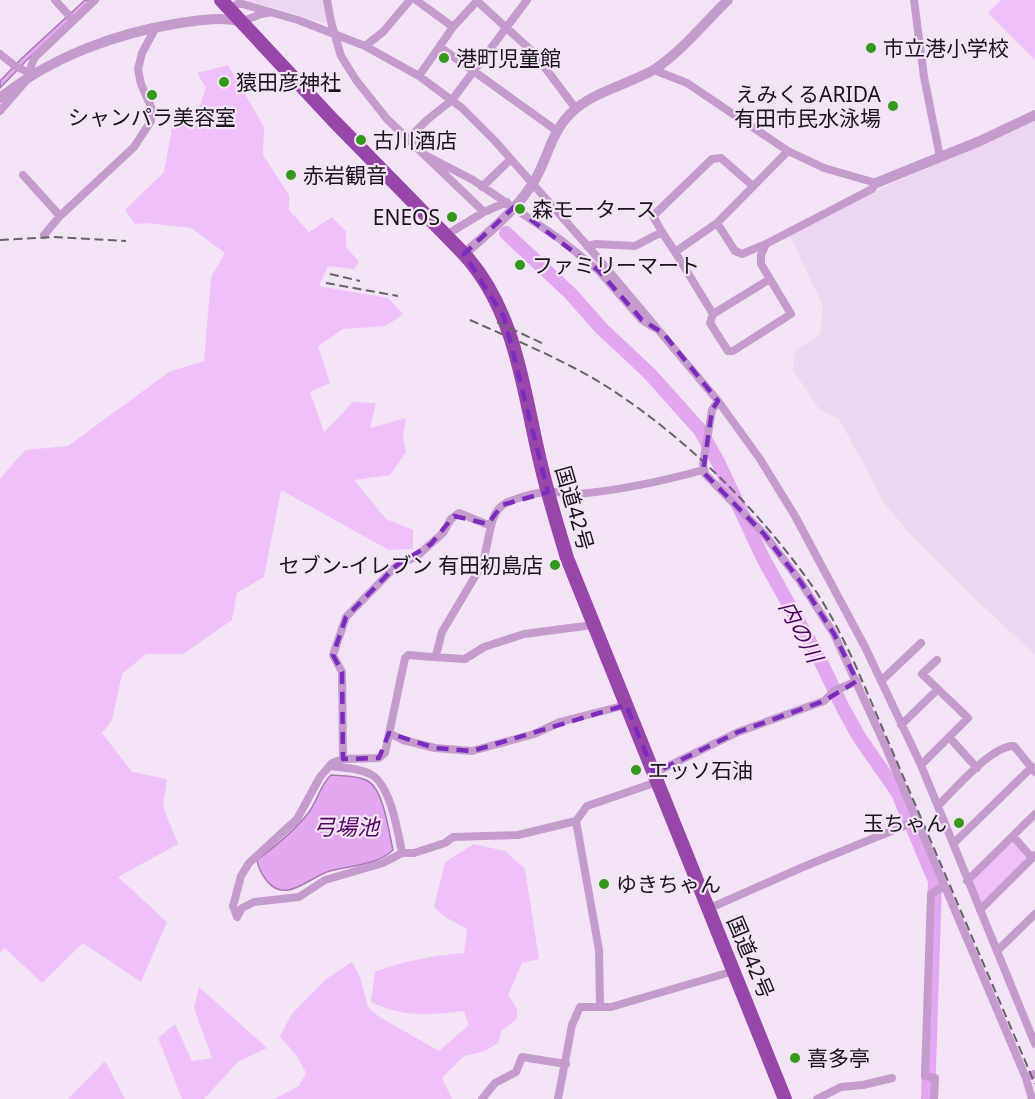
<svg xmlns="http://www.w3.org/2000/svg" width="1035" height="1099" font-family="'Noto Sans','Noto Sans JP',sans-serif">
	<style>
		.built { fill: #ebd7ef }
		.green { fill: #f0c0fa }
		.water { fill: #e3a6f0; stroke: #a67ab0; stroke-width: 1.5 }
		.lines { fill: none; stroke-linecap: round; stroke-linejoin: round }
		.river { stroke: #e3a6f0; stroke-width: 14 }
		.minor { stroke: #c49bcc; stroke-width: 8 }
		.tertiary { stroke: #c49bcc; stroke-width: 10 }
		.trunk { stroke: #9846a9; stroke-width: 14 }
		.rail { stroke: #69616b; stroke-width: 2; stroke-dasharray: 9 4.5; stroke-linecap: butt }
		.marked { fill: none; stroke: #7b2cbf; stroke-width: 4.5; stroke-dasharray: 12 8; stroke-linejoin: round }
		.poi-dot { fill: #34981d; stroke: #f2e4f5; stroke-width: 2 }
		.labels { text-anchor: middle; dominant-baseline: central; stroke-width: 4.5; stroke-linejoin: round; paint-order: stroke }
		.poi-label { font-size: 21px; fill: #19141a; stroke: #f2e4f5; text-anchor: start }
		.street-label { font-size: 21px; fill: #19141a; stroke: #f2e4f5 }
		.water-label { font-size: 22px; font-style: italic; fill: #530261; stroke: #f2e4f5 }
	</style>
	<rect width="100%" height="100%" fill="#f2e4f5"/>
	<path class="built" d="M244 0H327L331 22H323Z
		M1035 119V655L969 593 910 534 885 504 839 419 819 409 793 370 795 351 820 334 823 306 790 236 884 187 975 148Z"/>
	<path class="green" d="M1001 0H1035V60L988 13Z
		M228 65 264 127 263 155 289 195V210L309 232 332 217 346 231V247L359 262 354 269 328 266 319 286 388 298 403 314 386 326 343 329 318 346 330 383 310 392 324 432 353 402 376 403 370 428 406 418 403 438 406 452 390 475 354 480 386 519 413 530V549L389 550 281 490 264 577 237 593 232 620 183 654H146L122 674 112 720 102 733 132 772 167 779 163 807 178 844 118 877 167 922 141 982 83 943 42 983 5 948 0 953V479L25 450 68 446 169 372 204 361 211 277 225 253 191 228 146 223 135 224 125 210 164 172 174 117 197 113 206 88 197 73Z
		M1012 840 1028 859 985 903 980 902 972 883 973 879Z
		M474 844 505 851 525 869 539 959 522 963 508 995 517 1009V1019L502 1030 498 1043 485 1051 464 1056 442 1078 452 1099H274L299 1086 306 1073 297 1056 280 1037 291 1015 326 979 352 962 360 977 368 1007 378 1016 439 1051 469 1025 464 1011C427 1015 406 1018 371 1002L375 972C406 960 432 956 464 953L467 929 445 917 434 907 445 862Z
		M199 987 267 1048 238 1062 204 1099H182L158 1038 175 1024 192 1061 212 1058 194 1008Z
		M105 1061 125 1099H68Z"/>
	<path class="water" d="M85 0H92L26 61 0 88V81L21 59Z
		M331 775C341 776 358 775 368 781 384 790 389 833 393 850 378 865 349 866 330 871 310 876 286 905 267 881 262 875 258 868 257 860 273 848 297 828 309 812 318 800 320 785 331 775Z"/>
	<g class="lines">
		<path class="river" d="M506 233 571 294 601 328 650 374 700 430 718 462 764 560 821 662 843 708 859 737 898 793 935 881 928 1099"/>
		<path class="minor" d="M55 0 73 20
			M327 0 331 22 341 56 356 80 387 119 484 212
			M416 0 453 27
			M476 0 534 53 576 109
			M914 0 924 77 940 157
			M229 9 239 3 298 20 365 46 419 76 462 108 495 141 598 258 718 401 760 459 795 516 865 647 921 765 1035 1044
			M240 21C250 21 257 13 268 13
			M365 46 383 32 410 0
			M440 47 557 131
			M0 54 15 66 32 74
			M654 70 687 83 788 151 824 168 876 183
			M419 76 453 27 477 1
			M0 111 32 74 31 66 35 57 95 0
			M408 139 427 120 452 100 527 0
			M425 155 473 180 561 240 599 271 642 320 655 328
			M23 175 60 216
			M482 187 511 159
			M717 223 788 151
			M662 232 653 216 712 159 721 158 753 186
			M44 235 60 216 134 147 151 121 152 109 141 84 138 69 142 53 156 27
			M446 235 484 212 507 202
			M587 246 596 244 635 246 662 232 675 252 717 223 735 251 742 254 766 244 872 189 876 183
			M675 252 713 314 710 323 728 351H733L791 314 761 264V255L766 244
			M713 314 770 279
			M718 401 712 410 703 464 705 474 764 534 800 581 834 634 884 743 1026 1078 1032 1099
			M433 657 465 659 484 647 524 634 593 625
			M881 681 921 643
			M901 725 938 689
			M389 733 403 740 435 748 472 751 534 734 560 722 626 705
			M949 737 977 768
			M343 759 379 758 385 753 405 658 408 655 433 657 436 655 442 632 483 563 491 526
			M921 765 968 718 922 674 937 660
			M330 766C343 768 361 768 372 775 391 787 398 832 402 853
			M654 773 738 732 824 701 834 691 857 681
			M938 806C954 790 992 745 1014 746L1035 772
			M1013 836 1032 858
			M954 843 1032 767
			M967 881 1035 814
			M708 909 803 867 916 821
			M980 910 1035 855
			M237 917 233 906 241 876 249 863 297 819 320 777 332 763 343 759 342 672 333 655 346 617 393 569 401 563 416 557 443 533 451 519 459 513 491 526C493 517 498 507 506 503 520 497 540 491 556 492 564 493 572 495 579 494 621 490 663 481 703 470
			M237 917 242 908 254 902 299 897 325 880 383 863 402 853H414L445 843 453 837 518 835 576 821
			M997 951 1035 914
			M600 1007 599 950 576 821 587 806 657 782
			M1026 1078 1035 1074
			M482 1099 495 1083 516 1072 522 1057 566 1064
			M558 1099 572 1025 580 1007H611L734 971
			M817 1099 841 1087 863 1085 892 1078
			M934 1099 935 1078 925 1076 931 894 944 886"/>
		<path class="tertiary" d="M0 98C51 57 116 33 180 23 201 20 219 17 240 21
			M876 183 980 141 1035 115
			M464 254C490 231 519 208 536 178 548 156 552 132 570 114 593 91 628 85 655 69 680 53 706 21 728 0"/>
		<path class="trunk" d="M221 0 332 119 464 254C517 312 523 392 541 465 548 496 558 527 567 558L785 1099"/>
		<path class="rail" d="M0 240 52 237 126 241
			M330 274 360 281
			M326 283 398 296
			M470 320C517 341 565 360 609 388 689 440 761 512 815 590 833 617 848 648 861 678L1035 1084
			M497 322 546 345"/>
	</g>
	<path class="marked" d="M514 207 599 271 642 320 663 333 718 401 712 410 703 472 764 534 800 581 834 634 857 681 824 701 738 732 654 773 626 705 472 751 435 748 389 733 379 758 343 759 342 672 333 655 346 617 397 565 431 544 454 516 488 524 502 505 548 492 504 317 464 254Z"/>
	<g class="poi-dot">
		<circle cx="871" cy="48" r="6"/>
		<circle cx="444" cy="58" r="6"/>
		<circle cx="224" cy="82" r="6"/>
		<circle cx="152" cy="95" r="6"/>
		<circle cx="893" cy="106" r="6"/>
		<circle cx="361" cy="140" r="6"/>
		<circle cx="291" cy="175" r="6"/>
		<circle cx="520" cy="209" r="6"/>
		<circle cx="452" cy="217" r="6"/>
		<circle cx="520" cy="265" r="6"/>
		<circle cx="555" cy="565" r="6"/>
		<circle cx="636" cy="770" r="6"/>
		<circle cx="959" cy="823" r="6"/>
		<circle cx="604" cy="884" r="6"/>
		<circle cx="795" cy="1058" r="6"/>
	</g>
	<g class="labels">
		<g class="poi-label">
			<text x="883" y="48">市立港小学校</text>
			<text x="456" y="58">港町児童館</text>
			<text x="236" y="82">猿田彦神社</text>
			<text x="881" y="94" text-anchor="end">えみくるARIDA<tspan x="881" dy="24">有田市民水泳場</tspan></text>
			<text x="152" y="117" text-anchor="middle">シャンパラ美容室</text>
			<text x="373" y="140">古川酒店</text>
			<text x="303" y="175">赤岩観音</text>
			<text x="532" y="209">森モータース</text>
			<text x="440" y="217" text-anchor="end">ENEOS</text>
			<text x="532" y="265">ファミリーマート</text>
			<text x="543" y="565" text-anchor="end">セブン-イレブン 有田初島店</text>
			<text x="648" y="770">エッソ石油</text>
			<text x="947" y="823" text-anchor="end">玉ちゃん</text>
			<text x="616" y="884">ゆきちゃん</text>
			<text x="807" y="1058">喜多亭</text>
		</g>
		<g class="street-label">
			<text transform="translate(575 508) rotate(74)">国道42号</text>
			<text transform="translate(751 957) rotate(67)">国道42号</text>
		</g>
		<g class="water-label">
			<text transform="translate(802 631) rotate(62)">内の川</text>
			<text x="346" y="826">弓場池</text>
		</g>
	</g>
</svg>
